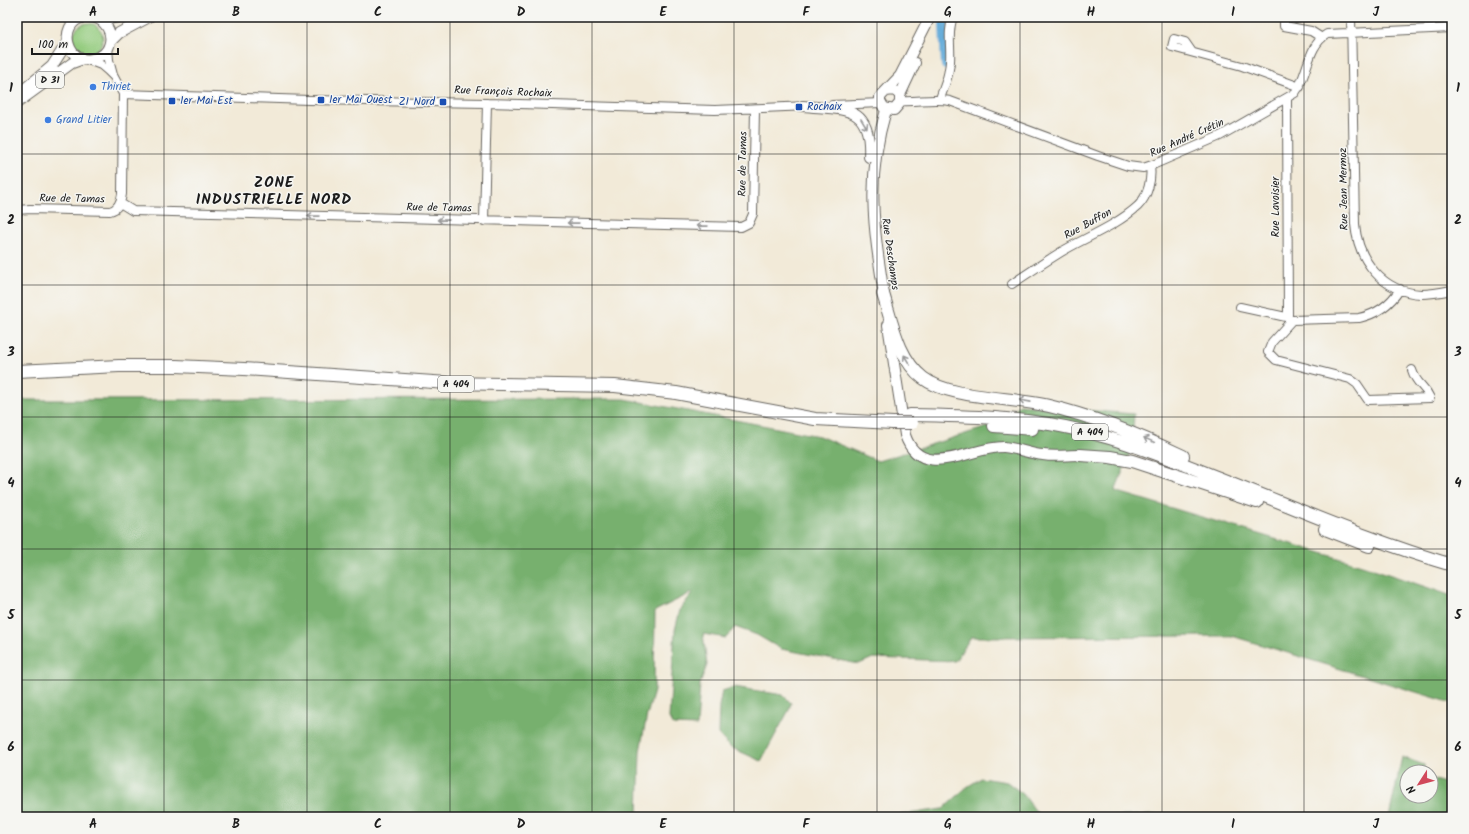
<svg xmlns="http://www.w3.org/2000/svg" width="1469" height="834" font-family="Kalam,sans-serif">
	<style>
		.green { fill: #94cc7f; stroke: #58744e }
		.forest { fill: #77b06e; stroke: #4a6645 }
		.lines { fill: none; stroke-linecap: round; stroke-linejoin: round }
		.river { stroke: #62aad9; stroke-width: 10 }
		.minor-casing { stroke: #67645e; stroke-width: 10 }
		.major-casing { stroke: #67645e; stroke-width: 12 }
		.highway-casing { stroke: #67645e; stroke-width: 14 }
		.minor { stroke: #fff; stroke-width: 8 }
		.major { stroke: #fff; stroke-width: 10 }
		.highway { stroke: #fff; stroke-width: 12 }
		.highway-bridge-casing { stroke: #67645e; stroke-width: 14; stroke-linecap: butt }
		.highway-bridge { stroke: #fff; stroke-width: 12 }
		.oneway { stroke: #999 }
		.grid { fill: none; stroke: #1c1c1c; stroke-width: 1; stroke-opacity: 0.55 }
		.shop-dot { fill: #3f7fe0; stroke: #f6f6f2; stroke-width: 1.5 }
		.transit-dot { fill: #1a4fb4; stroke: #f6f6f2; stroke-width: 1.5 }
		.labels { text-anchor: middle; dominant-baseline: central; stroke-width: 3; stroke-linejoin: round; paint-order: stroke }
		.shield { fill: #f6f6f2; stroke: #5d5d5c; stroke-width: 1 }
		.shield-label { font-size: 10px; font-weight: bold; fill: #1c1c1c }
		.shop-label { font-size: 11px; fill: #366cbe; stroke: #f6f6f2; text-anchor: start }
		.street-label { font-size: 11px; fill: #1c1c1c; stroke: #f6f6f2 }
		.transit-label { font-size: 11px; fill: #164399; stroke: #f6f6f2; text-anchor: start }
		.district-label { font-size: 15px; font-weight: bold; letter-spacing: 1px; fill: #1c1c1c; stroke: #f6f6f2 }
		.neatline { fill: none; stroke: #1c1c1c; stroke-width: 1.5 }
		.grid-label { font-size: 13px; text-anchor: middle; font-weight: bold; fill: #1c1c1c }
	</style>
	<rect width="100%" height="100%" fill="#f6f6f2"/>
	<filter id="ink" filterUnits="userSpaceOnUse"><feTurbulence type="fractalNoise" baseFrequency=".025" numOctaves="2"/><feDisplacementMap in="SourceGraphic" scale="8" xChannelSelector="R" yChannelSelector="G"/><feConvolveMatrix kernelMatrix="1 2 1 2 8 2 1 2 1" color-interpolation-filters="sRGB"/></filter>
	<filter id="wash" filterUnits="userSpaceOnUse"><feTurbulence type="fractalNoise" baseFrequency=".012" numOctaves="4" result="noise"/><feDisplacementMap in="SourceGraphic" scale="16" xChannelSelector="R" yChannelSelector="G"/><feGaussianBlur stdDeviation="0.9" result="paint"/><feColorMatrix in="noise" values="0 0 0 0 0 0 0 0 0 0 0 0 0 0 0 0 0 1.4 0 .05"/><feComposite in="paint" operator="in"/></filter>
	<g filter="url(#wash)">
		<rect width="100%" height="100%" fill="#f2ead8"/>
		<path class="green" d="M73 38a15 15 0 1 1 30 0a15 15 0 1 1-30 0Z"/>
		<path class="forest" d="M625 399 819 436 878 461 994 425 1020 405 1134 414 1132 448 1115 491 1365 566 1452 596V703L1232 636 971 637 955 661 873 658 859 664 781 649 757 635 735 627 726 638 703 634 707 665 700 684 697 726 673 725 669 718 675 630 680 610 693 592 655 611 654 691 647 715 640 751 638 817H17V400Z
			M734 687 783 695 791 703 789 710 761 761 730 747 718 734 719 706 722 691Z
			M1402 757 1424 765V772H1407V796H1431V779L1452 785V817H1389Z
			M981 778 1007 782 1023 794 1040 817H886L943 809 967 787Z
			M1181 814 1194 817H1106Z"/>
		<g class="lines">
			<path class="river" d="M946 17 944 23 946 65"/>
		</g>
	</g>
	<g filter="url(#ink)">
		<g class="lines">
			<defs>
				<path id="minor" d="M1284 17V26L1311 31 1322 38
					M1351 17 1355 224C1358 260 1382 292 1421 294 1431 294 1442 292 1452 290
					M108 47 109 60 113 75
					M1192 52 1185 42 1174 39 1172 47 1242 66 1300 87
					M123 94 309 100 487 103 715 110 808 106
					M940 99C943 89 948 79 949 69 953 52 946 34 953 17
					M1287 99 1288 315
					M901 101C917 102 934 98 950 101L1098 156 1128 166 1143 168 1155 164 1220 136 1295 93C1308 76 1307 46 1327 34L1452 28
					M832 105 881 103
					M120 203 133 211 741 227 749 223 753 214 755 109
					M17 210 30 209 110 211C118 209 121 202 122 194L123 94 114 77 108 71 101 65 88 60
					M484 221 487 103
					M1012 284C1028 273 1045 262 1061 252 1086 237 1116 226 1138 206 1148 196 1152 179 1150 166
					M1400 289C1390 305 1377 314 1359 318L1292 320 1272 342 1268 352 1276 360 1350 379 1357 384 1368 400 1430 398C1424 384 1417 386 1412 370
					M1240 307 1286 317"/>
				<path id="major" d="M84 17C55 24 68 69 96 58 102 56 107 52 109 46 114 33 105 20 93 17
					M101 20 119 17
					M110 42 119 33 149 17
					M886 91 894 90 900 95V103L894 110 884 108 880 101V97L900 76 930 17
					M17 95 52 66 67 43
					M900 95 915 63
					M17 103 72 63 83 59
					M803 106C844 110 872 104 869 157
					M885 301C874 230 865 181 886 110
					M888 325 905 435C921 483 972 446 1004 447 1017 448 1030 454 1043 455 1055 457 1067 455 1080 455"/>
				<path id="highway" d="M883 294C892 322 898 359 923 378 950 399 1013 397 1049 406 1096 417 1139 435 1183 456
					M17 371 119 366H176L244 369 448 383 615 386 676 393 815 419 893 423
					M910 415C967 416 1023 417 1079 430 1127 441 1173 460 1219 478 1296 508 1373 542 1452 565
					M994 426 1032 429
					M1080 455 1110 457 1132 461 1257 502
					M1325 529 1369 546"/>
			</defs>
			<use href="#minor" class="minor-casing"/>
			<use href="#major" class="major-casing"/>
			<use href="#highway" class="highway-casing"/>
			<use href="#minor" class="minor"/>
			<use href="#major" class="major"/>
			<use href="#highway" class="highway"/>
			<defs>
				<path id="highway-bridge" d="M893 423H912"/>
			</defs>
			<use href="#highway-bridge" class="highway-bridge-casing"/>
			<use href="#highway-bridge" class="highway-bridge"/>
		</g>
		<defs><path id="oneway-shaft" d="M-6 0H5M1.5-3L5.5 0L1.5 3" fill="none" stroke-width="1.6" stroke-linecap="round" stroke-linejoin="round"/></defs>
		<g class="oneway">
			<use href="#oneway-shaft" transform="translate(864 124) rotate(59)"/>
			<use href="#oneway-shaft" transform="translate(313 216) rotate(-179)"/>
			<use href="#oneway-shaft" transform="translate(443 220) rotate(-179)"/>
			<use href="#oneway-shaft" transform="translate(573 223) rotate(-179)"/>
			<use href="#oneway-shaft" transform="translate(702 226) rotate(-179)"/>
			<use href="#oneway-shaft" transform="translate(907 360) rotate(-121)"/>
			<use href="#oneway-shaft" transform="translate(1025 401) rotate(-169)"/>
			<use href="#oneway-shaft" transform="translate(1149 440) rotate(-155)"/>
		</g>
	</g>
	<path class="grid" d="M164 17V817M307 17V817M450 17V817M592 17V817M734 17V817M877 17V817M1020 17V817M1162 17V817M1304 17V817M17 154H1452M17 285H1452M17 417H1452M17 549H1452M17 680H1452"/>
	<g class="shop-dot">
		<circle cx="93" cy="87" r="4"/>
		<circle cx="48" cy="120" r="4"/>
	</g>
	<g class="transit-dot">
		<rect x="317" y="96" width="8" height="8" rx="2"/>
		<rect x="168" y="97" width="8" height="8" rx="2"/>
		<rect x="439" y="98" width="8" height="8" rx="2"/>
		<rect x="795" y="103" width="8" height="8" rx="2"/>
	</g>
	<g class="labels">
		<g class="shield">
			<rect x="36" y="72" width="28" height="16" rx="3"/>
			<rect x="438" y="376" width="36" height="16" rx="3"/>
			<rect x="1072" y="424" width="36" height="16" rx="3"/>
		</g>
		<g class="shield-label">
			<text x="50" y="80">D 31</text>
			<text x="456" y="384">A 404</text>
			<text x="1090" y="432">A 404</text>
		</g>
		<g class="shop-label">
			<text x="101" y="87">Thiriet</text>
			<text x="56" y="120">Grand Litier</text>
		</g>
		<g class="street-label">
			<text transform="translate(503 92) rotate(2)">Rue François Rochaix</text>
			<text transform="translate(1187 138) rotate(-24)">Rue André Crétin</text>
			<text transform="translate(743 164) rotate(-89)">Rue de Tamas</text>
			<text transform="translate(1344 189) rotate(-91)">Rue Jean Mermoz</text>
			<text transform="translate(72 199) rotate(1)">Rue de Tamas</text>
			<text transform="translate(1276 207) rotate(-90)">Rue Lavoisier</text>
			<text transform="translate(439 208) rotate(1)">Rue de Tamas</text>
			<text transform="translate(1088 224) rotate(-29)">Rue Buffon</text>
			<text transform="translate(890 254) rotate(82)">Rue Deschamps</text>
		</g>
		<g class="transit-label">
			<text x="329" y="100">1er Mai Ouest</text>
			<text x="180" y="101">1er Mai Est</text>
			<text x="435" y="102" text-anchor="end">ZI Nord</text>
			<text x="807" y="107">Rochaix</text>
		</g>
		<g class="district-label">
			<text x="274" y="183">ZONE<tspan x="274" dy="17">INDUSTRIELLE NORD</tspan></text>
		</g>
	</g>
	<rect width="1469" height="834" fill="none" stroke="#f6f6f2" stroke-width="44"/>
	<g transform="translate(1419 784) rotate(234)"><circle r="19" fill="#f6f6f2" stroke="#9f9f9c"/>
	<path d="M0-3L7 15L0 10L-7 15Z" fill="#d1495b"/>
	<text y="-6" font-size="11" font-weight="bold" text-anchor="middle" fill="#1c1c1c">N</text>
	</g>
	<path d="M32 48v6h86v-6" fill="none" stroke="#1c1c1c" stroke-width="2"/>
	<text x="38" y="48" font-size="12" fill="#1c1c1c" stroke="#f6f6f2" stroke-width="3" paint-order="stroke">100 m</text>
	<rect x="22" y="22" width="1425" height="790" class="neatline"/>
	<g class="grid-label">
		<text x="93" y="16">A</text>
		<text x="236" y="16">B</text>
		<text x="378" y="16">C</text>
		<text x="521" y="16">D</text>
		<text x="663" y="16">E</text>
		<text x="806" y="16">F</text>
		<text x="948" y="16">G</text>
		<text x="1091" y="16">H</text>
		<text x="1233" y="16">I</text>
		<text x="1376" y="16">J</text>
		<text x="11" y="92">1</text>
		<text x="1458" y="92">1</text>
		<text x="11" y="224">2</text>
		<text x="1458" y="224">2</text>
		<text x="11" y="356">3</text>
		<text x="1458" y="356">3</text>
		<text x="11" y="487">4</text>
		<text x="1458" y="487">4</text>
		<text x="11" y="619">5</text>
		<text x="1458" y="619">5</text>
		<text x="11" y="751">6</text>
		<text x="1458" y="751">6</text>
		<text x="93" y="828">A</text>
		<text x="236" y="828">B</text>
		<text x="378" y="828">C</text>
		<text x="521" y="828">D</text>
		<text x="663" y="828">E</text>
		<text x="806" y="828">F</text>
		<text x="948" y="828">G</text>
		<text x="1091" y="828">H</text>
		<text x="1233" y="828">I</text>
		<text x="1376" y="828">J</text>
	</g>
</svg>
